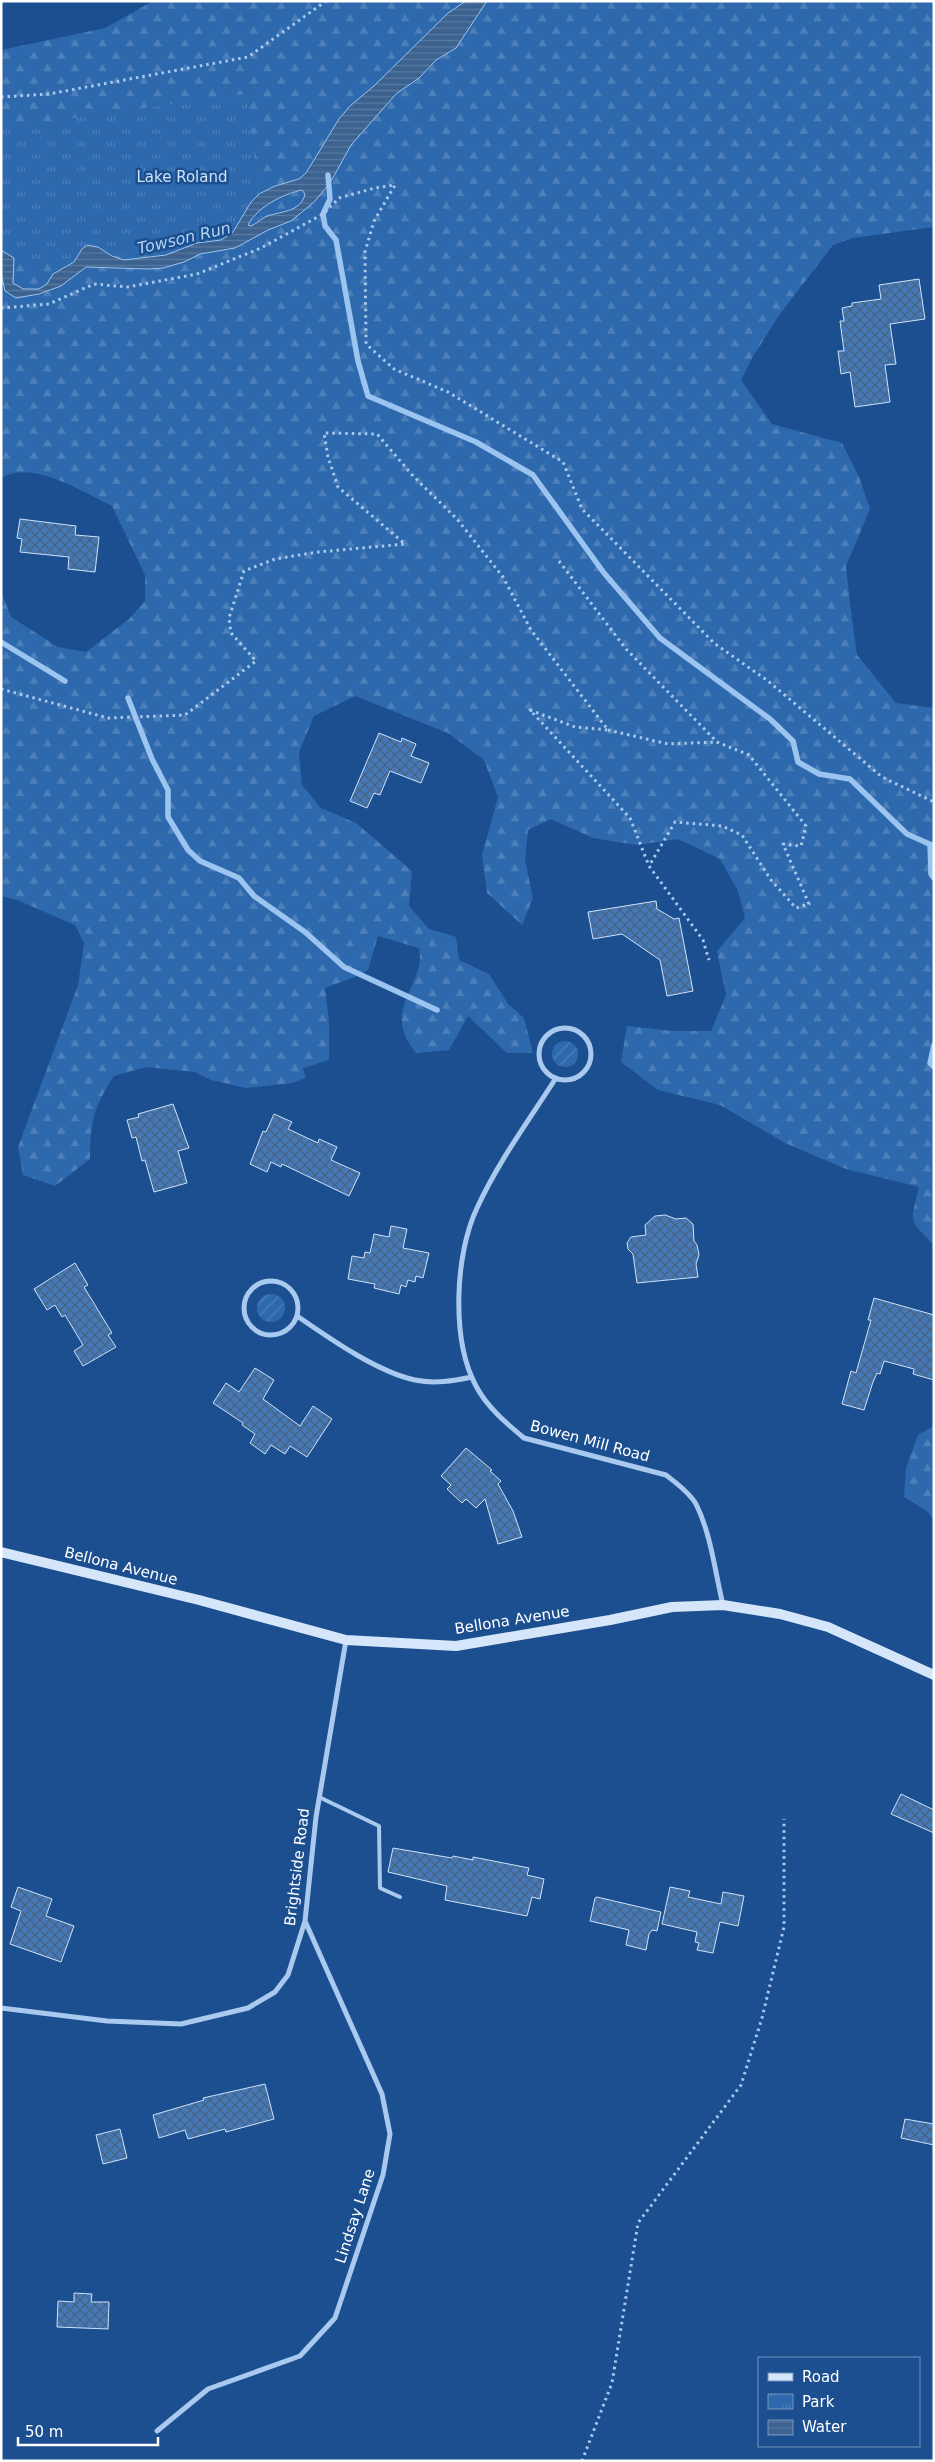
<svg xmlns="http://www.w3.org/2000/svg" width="935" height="2462" font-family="'DejaVu Sans',sans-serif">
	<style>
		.forest { fill: url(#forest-firs) }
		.park { fill: url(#park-tufts) }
		.garden { fill: url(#garden-furrows) }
		.water { fill: url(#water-rules); stroke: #9cc4f0; fill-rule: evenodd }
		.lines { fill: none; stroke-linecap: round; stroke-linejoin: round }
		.stream { stroke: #9cc4f0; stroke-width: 5.5 }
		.building { fill: url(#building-cross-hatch); stroke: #cfe3fa }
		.path { stroke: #a9c9ee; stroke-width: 3; stroke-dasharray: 2.5 4; stroke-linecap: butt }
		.lane { stroke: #a9c9ee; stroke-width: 4 }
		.street { stroke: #a9c9ee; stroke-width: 5 }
		.secondary { stroke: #d6e6fa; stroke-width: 10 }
		.labels { text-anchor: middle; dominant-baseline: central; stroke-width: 5; stroke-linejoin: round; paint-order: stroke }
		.park-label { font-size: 15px; fill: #cfe3fa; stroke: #1b4f8f }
		.street-label { font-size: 15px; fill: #fff; stroke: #1b4f8f }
		.water-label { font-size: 16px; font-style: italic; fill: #b5d3f5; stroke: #1b4f8f }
	</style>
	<defs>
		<pattern id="forest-firs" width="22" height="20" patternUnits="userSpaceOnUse" patternTransform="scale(1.25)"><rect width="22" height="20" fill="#2e69ad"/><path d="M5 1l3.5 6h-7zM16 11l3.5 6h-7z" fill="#4d80b9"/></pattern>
		<pattern id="park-tufts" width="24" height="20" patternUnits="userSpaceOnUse" patternTransform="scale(1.25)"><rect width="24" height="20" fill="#2e69ad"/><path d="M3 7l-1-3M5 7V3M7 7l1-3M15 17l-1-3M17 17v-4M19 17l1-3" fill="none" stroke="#4d80b9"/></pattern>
		<pattern id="garden-furrows" width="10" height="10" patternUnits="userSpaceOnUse" patternTransform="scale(1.25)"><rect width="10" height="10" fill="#2e69ad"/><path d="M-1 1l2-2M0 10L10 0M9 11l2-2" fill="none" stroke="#4d80b9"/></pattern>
		<pattern id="water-rules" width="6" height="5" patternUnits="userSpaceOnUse" patternTransform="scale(1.25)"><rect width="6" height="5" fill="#3c6290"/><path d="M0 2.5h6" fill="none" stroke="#597aa1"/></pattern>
		<pattern id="building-cross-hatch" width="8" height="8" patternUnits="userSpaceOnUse" patternTransform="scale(1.25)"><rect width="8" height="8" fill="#4478b7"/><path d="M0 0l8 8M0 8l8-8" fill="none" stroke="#486282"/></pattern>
	</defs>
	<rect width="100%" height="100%" fill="#1b4f8f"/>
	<path class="forest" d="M153 1H934V227L853 238 833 245 780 314 752 358 741 380 772 424 842 443 859 477 870 509 846 566 850 604 857 655 896 703 934 708V1245C906 1217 911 1223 919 1187L846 1169 785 1143 720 1105 658 1090 621 1062 627 1026 673 1031H711L726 995 717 951 745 918 738 891 720 859 678 839 637 845 593 838 551 819 528 830 525 860 533 898 522 925 487 893 482 855 498 797 484 760 448 733 355 696 314 716 299 752 302 785 321 808 356 823 412 871 409 906 429 929 456 937 459 960 489 974 508 1004 524 1018 533 1053H507L468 1016 449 1050 416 1053C379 1008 427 986 419 948L378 936 368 970 355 977 325 988 329 1020V1060L303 1068 306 1078 292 1083 246 1088 211 1080 195 1072 146 1067 114 1076C94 1107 90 1121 90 1159L55 1186 23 1175 18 1147 78 985 84 943 75 925 17 900 1 896V591L11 617 58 647 86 652 129 619 145 601V575L112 506C83 492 32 459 1 478V50L105 28Z
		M934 1426V1520L927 1511 904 1497 906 1468 918 1435Z"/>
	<path class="park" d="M246 94 266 243 1 266V128Z"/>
	<path class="garden" d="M552 1054a13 13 0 1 1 26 0a13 13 0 1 1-26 0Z
		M257 1308a14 14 0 1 1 28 0a14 14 0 1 1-28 0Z"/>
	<path class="water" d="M466 1H487L456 48 436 60 419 78 396 94 351 145 330 183 314 202 291 221 268 230 235 248 200 254 184 262 163 268 148 269 86 267 61 286 39 294 16 298 5 291 1 273V250L14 258 13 283 23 289H39L47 284 53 274 74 262 82 249 87 245 98 247 112 256 124 260 166 255 197 243 221 240 233 232 251 202 259 194 275 186 299 179 306 173 339 119 350 106 375 85 448 13ZM302 190 305 194C301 213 279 211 265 217 260 220 256 224 251 226L248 225C257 207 283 194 302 190Z"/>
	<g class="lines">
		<path class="stream" d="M328 175 330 199 323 214 325 226 336 240 358 361 368 396 476 442 533 475 604 573 660 638 770 719 793 741 798 762 819 774 850 779 907 834 934 846
			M1 642 65 681
			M128 698 152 759 168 790V817L188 850 200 861 239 878 254 896 305 932 344 967 437 1010
			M930 844 931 874 934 878
			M934 1045 930 1063 934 1067"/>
	</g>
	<path class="building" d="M919 279 925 319 890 324 896 364 885 365 890 402 855 407 850 372 841 374 838 351H844L840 321H844L842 308 852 306V303L881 299 879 285Z
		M20 519 76 526 75 535 99 537 95 572 68 569 69 557 20 552 22 539 17 538Z
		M379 733 401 742 402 738 416 744 411 756 429 763 421 783 390 771 380 795 374 793 367 808 350 801Z
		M656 901 657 909 674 919 679 918 693 991 667 996 660 960 622 934 593 939 588 912Z
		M173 1104 189 1148 178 1151 187 1183 154 1192 145 1160 142 1161 136 1137 132 1138 127 1120 139 1117 138 1114Z
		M274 1114 292 1122 288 1129 318 1143 319 1139 337 1147 331 1160 360 1173 349 1196 282 1164 281 1167 271 1162 267 1172 250 1164 263 1131 266 1132Z
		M665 1215 676 1219 686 1218 693 1224 694 1241 697 1245 699 1255 696 1264 698 1277 637 1283 633 1254 628 1249 627 1243 631 1237 646 1235 645 1225 655 1216Z
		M391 1226 407 1229 403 1248 429 1253 423 1278 416 1276 415 1282 408 1280 406 1287 401 1285 399 1294 374 1288 375 1284 348 1279 352 1256 364 1258 365 1252 370 1253 374 1234 389 1237Z
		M75 1263 88 1285 84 1287 112 1333 108 1335 116 1347 83 1366 74 1351 83 1345 65 1315 62 1317 55 1305 47 1310 34 1289Z
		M874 1298 934 1315V1380L913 1374 914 1369 884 1361 880 1374 877 1373 873 1382 864 1410 842 1404 851 1371 856 1373 871 1320H868Z
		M255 1368 274 1380 263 1399 300 1426 313 1406 332 1419 307 1457 290 1446 285 1454 271 1445 265 1454 250 1443 255 1434 242 1425 243 1423 213 1403 226 1383 239 1392Z
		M466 1448 492 1470 490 1471 501 1481 498 1484 513 1511 522 1537 498 1544 485 1499 476 1508 466 1499 462 1503 447 1489 451 1485 441 1476Z
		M901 1794 934 1810V1833L891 1814Z
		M393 1848 452 1858 453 1856 473 1860V1857L529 1868 527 1875 544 1879 540 1899 532 1897 527 1916 445 1900 447 1886 388 1872Z
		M18 1887 52 1899 46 1916 74 1926 61 1962 10 1944 21 1911 11 1907Z
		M670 1887 690 1891 688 1897 721 1904 723 1892 744 1896 738 1926 720 1922 713 1953 697 1950 699 1943 695 1942 697 1932 662 1924Z
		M597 1897 661 1912 657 1931 652 1930 649 1934 646 1950 626 1945 629 1930 590 1921 595 1898Z
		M265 2084 274 2119 226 2132 225 2129 188 2139 185 2130 159 2138 153 2115 204 2100 203 2098Z
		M905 2119 934 2124V2145L901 2138Z
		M120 2129 127 2158 103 2164 96 2135Z
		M74 2293 92 2294 91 2302H109L108 2329 57 2327 58 2301 74 2302Z"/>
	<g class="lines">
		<path class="path" d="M1 97 49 94 248 57 326 1
			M1 308 49 304 94 284 128 287 197 274 261 248 323 214 339 198 375 188 395 185 374 221 365 252 366 344 394 369 448 392 563 462 582 509 714 643 768 681 882 777 934 802
			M559 561 626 649 717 742 749 755 806 826 801 846 783 844 809 904 796 908 771 880 742 835 722 826 675 822 649 866
			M1 689 108 718 185 715 256 661 231 633 229 618 244 571 275 559 318 552 405 544 338 487 328 457 324 433 377 434 414 477 457 519 503 577 531 630 608 730 575 727 530 710 630 818 649 866 703 940 709 960
			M608 730 668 744 717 742
			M582 2461 612 2383 638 2223 741 2085 762 2018 784 1927V1819"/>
		<path class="lane" d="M319 1797 379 1826 380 1888 400 1897"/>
		<path class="street" d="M539 1054a26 26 0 1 1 52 0a26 26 0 1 1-52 0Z
			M556 1078C529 1120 498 1162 477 1208 455 1254 451 1340 476 1386 487 1407 506 1423 524 1438L666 1475C676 1483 689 1492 696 1504 711 1534 715 1572 723 1605
			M244 1308a27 27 0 1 1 54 0a27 27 0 1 1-54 0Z
			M297 1316C329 1338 377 1372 415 1380 434 1384 453 1381 472 1377
			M1 2008 107 2021 181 2024 248 2008 275 1992 288 1975 305 1921 316 1817 346 1640
			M157 2431 208 2389 300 2356 335 2318 383 2175 390 2134 382 2094 305 1921"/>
		<path class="secondary" d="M1 1552 199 1600 346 1640 456 1646 610 1620 672 1607 723 1605 780 1614 828 1627 934 1675"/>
	</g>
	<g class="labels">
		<g class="park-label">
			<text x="182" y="177">Lake Roland</text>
		</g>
		<g class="street-label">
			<text transform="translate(590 1441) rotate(15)">Bowen Mill Road</text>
			<text transform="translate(121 1566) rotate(14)">Bellona Avenue</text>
			<text transform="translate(512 1620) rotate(-9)">Bellona Avenue</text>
			<text transform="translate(297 1867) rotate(-83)">Brightside Road</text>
			<text transform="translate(355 2216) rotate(-72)">Lindsay Lane</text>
		</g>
		<g class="water-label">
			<text transform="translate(184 238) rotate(-13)">Towson Run</text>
		</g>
	</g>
	<rect width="935" height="2462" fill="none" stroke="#ffffff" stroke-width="5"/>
	<rect x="758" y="2357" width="162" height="90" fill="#1b4f8f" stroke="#7695bc"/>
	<rect x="768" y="2373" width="25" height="8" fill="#d6e6fa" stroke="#7695bc"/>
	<text x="802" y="2382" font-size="15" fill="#ffffff">Road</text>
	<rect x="768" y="2394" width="25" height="15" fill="url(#park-tufts)" stroke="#7695bc"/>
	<text x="802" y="2407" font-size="15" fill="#ffffff">Park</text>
	<rect x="768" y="2420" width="25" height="15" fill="url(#water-rules)" stroke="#7695bc"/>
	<text x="802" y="2432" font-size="15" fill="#ffffff">Water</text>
	<path d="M18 2437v8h140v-8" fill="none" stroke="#ffffff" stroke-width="2.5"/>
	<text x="25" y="2437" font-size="15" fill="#ffffff" stroke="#1b4f8f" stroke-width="4" paint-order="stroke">50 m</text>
</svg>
